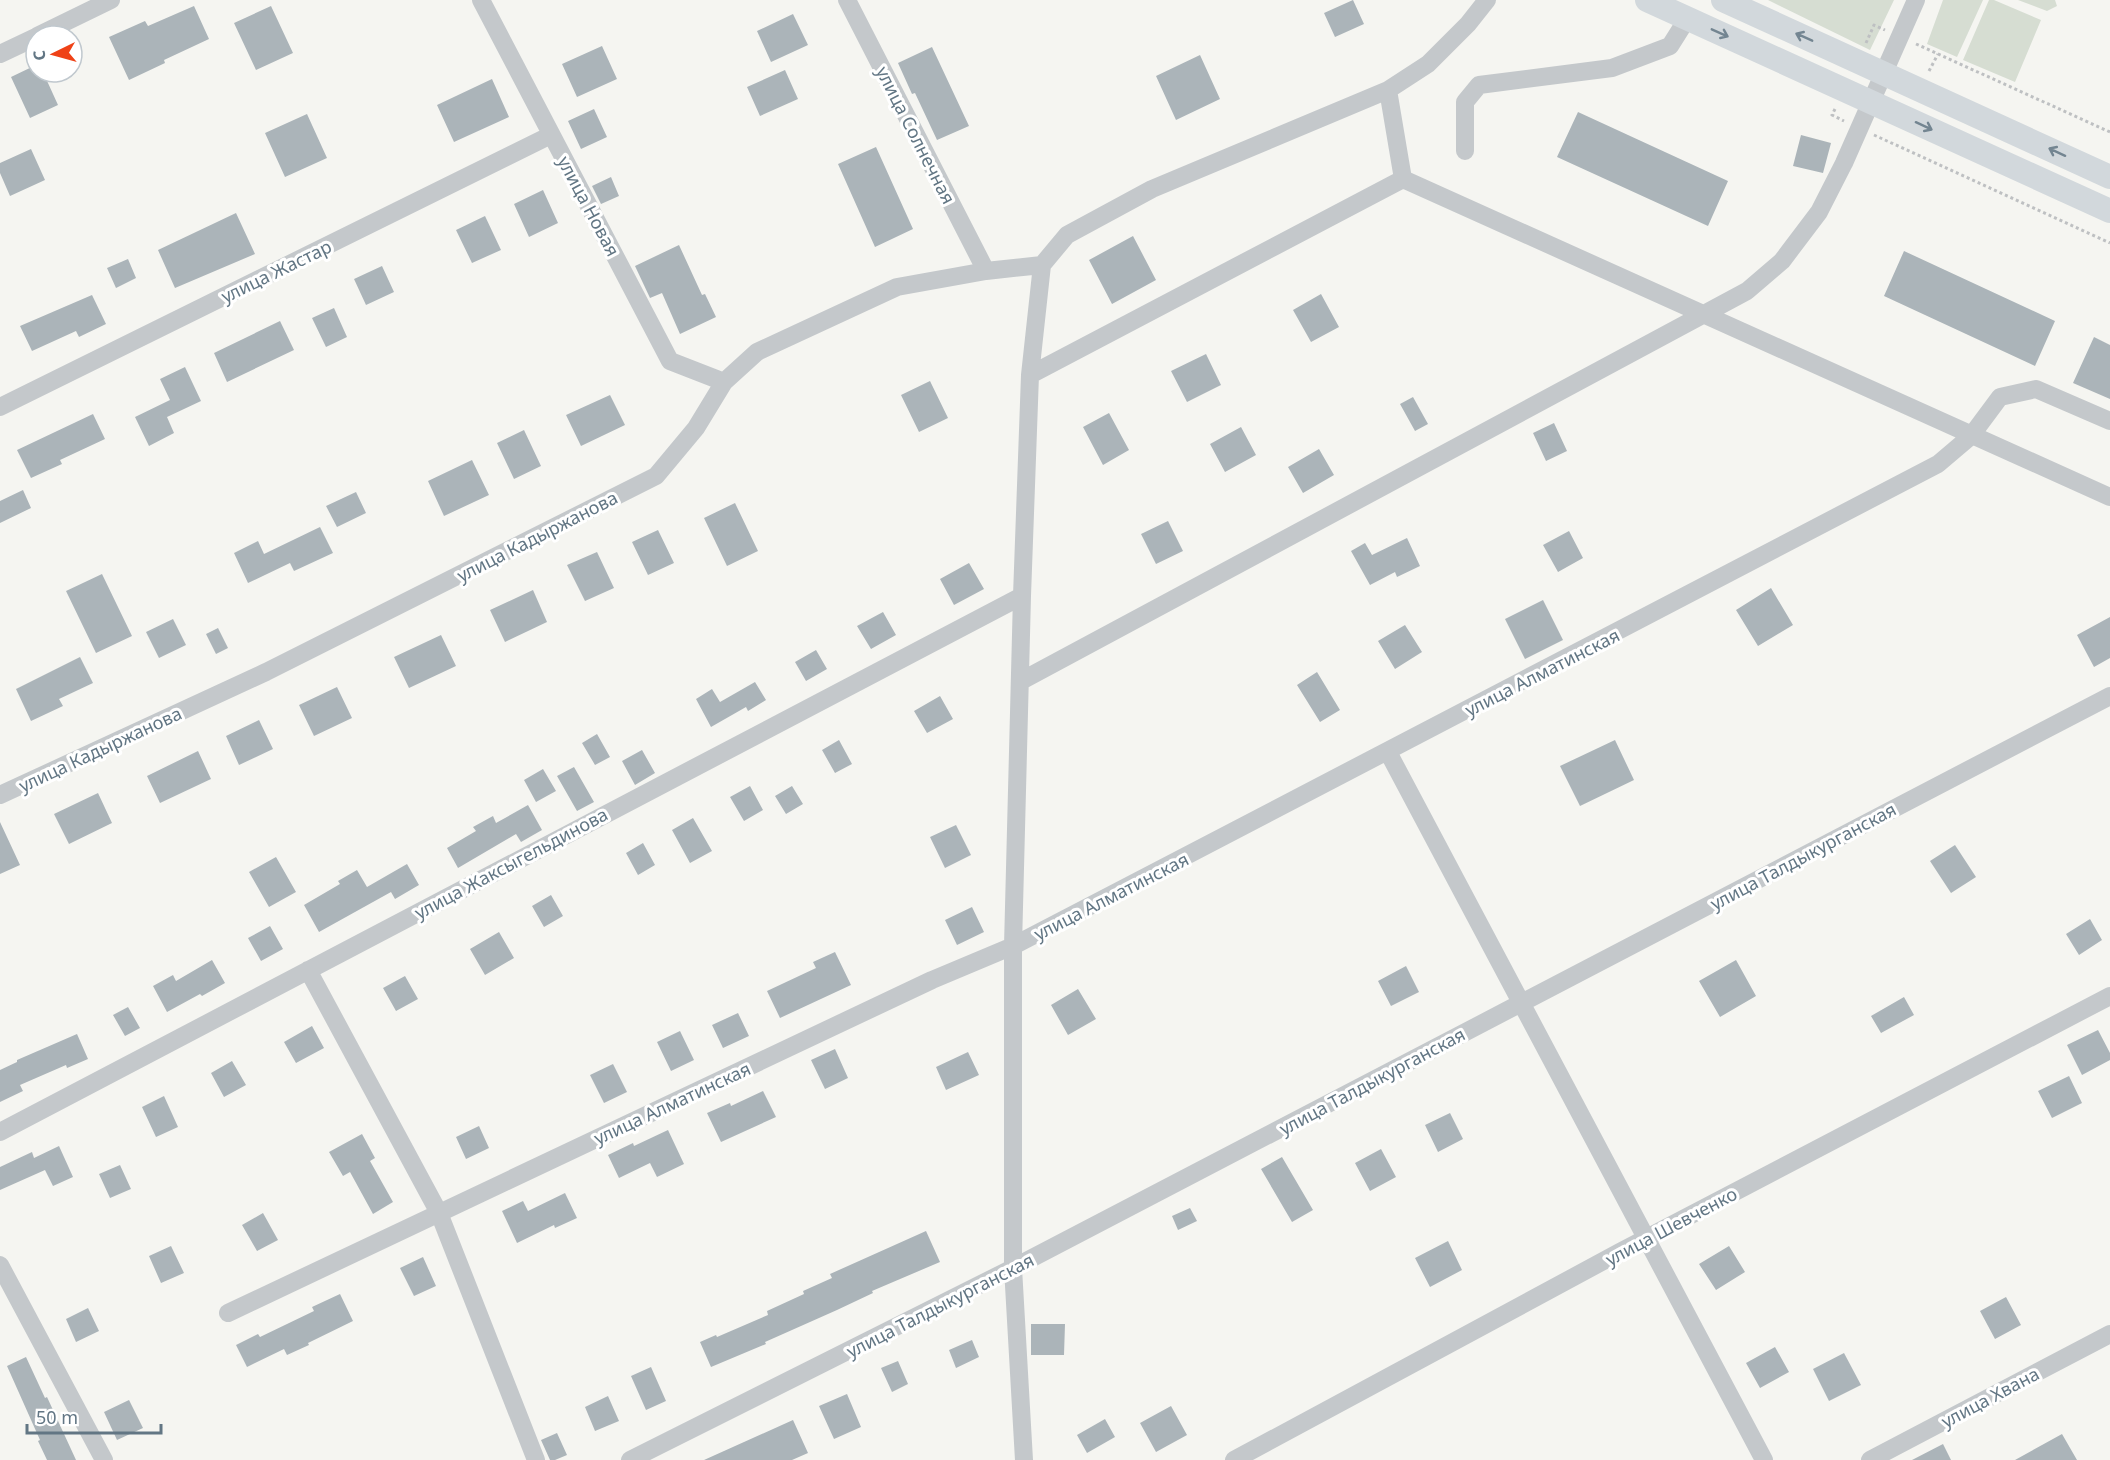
<svg xmlns="http://www.w3.org/2000/svg" width="2110" height="1460" font-family="'Noto Sans',sans-serif">
	<style>
		.green { fill: #d6ddd2 }
		.building { fill: #abb4b9 }
		.lines { fill: none; stroke-linecap: round; stroke-linejoin: round }
		.path { stroke: #bec0c2; stroke-width: 3; stroke-dasharray: 3 3; stroke-linecap: butt }
		.minor { stroke: #c4c8cb; stroke-width: 18 }
		.major { stroke: #d2d8dc; stroke-width: 24 }
		.oneway { stroke: #738591 }
		.labels { text-anchor: middle; dominant-baseline: central; stroke-width: 6; stroke-linejoin: round; paint-order: stroke }
		.street-label { font-size: 18px; fill: #627684; stroke: #fff }
	</style>
	<rect width="100%" height="100%" fill="#f5f5f1"/>
	<path class="green" d="M1768 0H1894L1870 50Z
		M1943 0H1983L1957 57 1927 44Z
		M1989 0H1994L2041 20 2015 82 1963 60Z
		M2018 0H2055L2057 6 2047 11Z"/>
	<path class="building" d="M1353 0 1364 24 1335 37 1324 13Z
		M194 6 209 39 164 60 165 63 129 80 109 37 145 21 148 26Z
		M271 6 293 53 256 70 234 23Z
		M793 14 808 45 771 62 757 31Z
		M602 46 617 79 577 97 562 64Z
		M932 47 969 126 937 140 915 93 912 94 898 63Z
		M1200 55 1220 99 1176 120 1156 76Z
		M36 65V72H43L58 105 30 118 11 77Z
		M785 70 798 99 760 116 747 87Z
		M492 79 509 117 454 142 437 105Z
		M594 109 607 137 581 149 568 121Z
		M1578 112 1728 181 1708 226 1557 157Z
		M307 114 327 158 285 177 265 133Z
		M1801 135 1831 143 1823 173 1793 166Z
		M876 147 913 229 875 247 838 164Z
		M31 149 45 180 10 196 0 173V163Z
		M611 177 619 196 601 204 592 186Z
		M543 190 558 223 529 237 514 204Z
		M236 213 255 254 175 288 158 250Z
		M485 216 501 250 472 263 456 230Z
		M1133 236 1156 280 1112 304 1089 260Z
		M679 245 702 295 705 294 716 317 680 334 662 293 650 298 635 266Z
		M1904 251 2055 321 2035 366 1884 296Z
		M128 259 136 278 116 288 107 268Z
		M382 266 394 292 366 305 354 279Z
		M1321 294 1339 327 1311 342 1293 310Z
		M92 295 106 324 79 337 76 331 32 351 20 326Z
		M334 308 347 337 326 347 312 318Z
		M280 321 294 350 227 382 214 353Z
		M2094 337 2110 345V399L2073 383Z
		M1206 354 1221 385 1187 402 1171 371Z
		M185 367 201 401 167 417 174 433 149 446 135 417 170 400 160 379Z
		M930 381 948 418 919 432 901 395Z
		M610 395 625 425 581 446 566 415Z
		M1413 397 1428 424 1415 431 1400 404Z
		M1109 413 1129 450 1103 465 1083 427Z
		M93 414 105 439 60 460 62 464 31 478 17 450Z
		M1554 423 1567 451 1546 461 1533 433Z
		M1241 427 1256 455 1225 472 1210 444Z
		M524 430 541 466 514 479 497 443Z
		M1319 449 1334 475 1303 493 1288 467Z
		M472 460 489 495 444 516 428 481Z
		M23 490 31 508 0 523V501Z
		M356 492 366 513 337 527 326 506Z
		M735 503 758 551 727 566 704 518Z
		M1168 521 1183 551 1156 564 1141 534Z
		M320 527 333 553 294 571 290 563 248 583 234 553 258 541 264 554Z
		M658 530 674 563 648 575 632 542Z
		M1569 531 1583 558 1558 572 1543 545Z
		M1407 538 1420 566 1397 577 1395 572 1370 585 1351 551 1365 543 1372 555Z
		M597 552 614 588 585 601 567 565Z
		M969 563 984 589 954 605 940 579Z
		M102 574 132 636 96 653 66 591Z
		M1771 588 1793 625 1758 646 1736 610Z
		M533 590 547 622 505 642 490 610Z
		M1543 600 1563 640 1525 659 1505 619Z
		M883 612 896 635 871 649 857 626Z
		M2110 617V658L2094 667 2077 635Z
		M173 619 186 645 159 658 146 632Z
		M1405 625 1422 652 1395 669 1378 641Z
		M218 628 228 648 216 654 206 634Z
		M441 635 456 666 409 688 394 657Z
		M816 650 827 669 806 681 795 662Z
		M80 657 93 683 59 699 63 706 31 721 16 689Z
		M1317 672 1340 710 1320 722 1297 685Z
		M755 682 766 700 748 711 746 707 711 727 696 699 712 689 720 702Z
		M337 687 352 718 314 736 299 705Z
		M940 696 953 719 927 733 914 711Z
		M259 720 273 749 239 765 226 736Z
		M597 734 610 757 595 765 582 743Z
		M839 740 852 764 835 773 822 750Z
		M1615 740 1634 780 1580 806 1560 766Z
		M642 750 655 773 635 785 622 761Z
		M198 751 211 779 160 803 147 776Z
		M574 767 594 802 577 811 557 776Z
		M543 769 556 791 536 802 524 780Z
		M750 786 763 810 744 821 730 797Z
		M792 786 803 804 786 814 775 796Z
		M98 793 112 823 69 844 54 814Z
		M528 805 542 830 521 842 516 834 458 868 447 848 476 831 473 827 493 816 496 823Z
		M693 818 712 851 690 863 672 830Z
		M0 822 20 865 0 874Z
		M956 825 971 855 945 868 930 837Z
		M643 843 655 865 638 875 626 853Z
		M1955 845 1976 877 1951 893 1930 861Z
		M276 857 296 892 269 907 249 872Z
		M407 864 419 885 395 899 391 892 319 932 304 905 340 884 338 881 357 870 367 887Z
		M551 895 563 916 544 927 532 906Z
		M972 907 984 932 957 945 945 920Z
		M2090 919 2102 940 2079 955 2066 934Z
		M270 926 283 949 261 961 248 938Z
		M499 932 514 958 485 975 470 949Z
		M835 952 851 985 780 1018 767 991 816 968 813 962Z
		M212 960 225 983 202 996 200 994 167 1012 153 986 173 975 176 981Z
		M1736 960 1756 996 1720 1017 1699 981Z
		M1406 966 1419 992 1391 1006 1378 981Z
		M405 976 418 999 396 1011 383 988Z
		M1078 989 1096 1019 1068 1035 1051 1005Z
		M1904 997 1914 1015 1881 1033 1871 1016Z
		M128 1007 140 1028 125 1036 113 1015Z
		M738 1013 749 1036 723 1048 712 1025Z
		M312 1026 324 1048 296 1063 284 1042Z
		M2098 1030 2110 1053V1060L2082 1075 2067 1045Z
		M680 1031 694 1060 671 1071 657 1042Z
		M77 1034 88 1059 67 1068 66 1065 20 1085 23 1091 0 1102V1070L17 1062V1060Z
		M835 1049 848 1078 825 1089 811 1060Z
		M968 1052 979 1075 946 1090 936 1067Z
		M232 1061 246 1085 224 1097 211 1073Z
		M613 1064 627 1092 604 1103 590 1075Z
		M2069 1076 2082 1103 2052 1118 2038 1091Z
		M763 1091 776 1117 721 1142 707 1113 730 1103 731 1106Z
		M164 1096 178 1127 156 1137 142 1107Z
		M1450 1113 1463 1139 1438 1152 1425 1125Z
		M479 1126 489 1148 466 1159 456 1137Z
		M668 1130 684 1164 657 1177 650 1163 619 1178 608 1155 633 1143 634 1146Z
		M362 1134 375 1158 370 1161 393 1202 373 1214 350 1172 343 1176 329 1152Z
		M59 1146 73 1177 53 1186 45 1170 0 1190V1167L32 1152 34 1158Z
		M1381 1149 1396 1177 1370 1191 1355 1163Z
		M1282 1157 1313 1210 1292 1222 1261 1169Z
		M120 1165 131 1189 110 1198 99 1174Z
		M565 1193 577 1218 555 1228 554 1225 517 1243 502 1211 523 1201 528 1211Z
		M1190 1208 1197 1221 1178 1230 1172 1216Z
		M263 1213 278 1240 257 1251 242 1225Z
		M926 1231 940 1262 872 1291 873 1293 837 1310 765 1342 766 1344 711 1367 700 1342 716 1335 717 1337 768 1315 767 1311 804 1294 803 1291 832 1278 830 1274Z
		M1448 1241 1462 1270 1430 1287 1415 1258Z
		M171 1246 184 1273 161 1283 149 1256Z
		M1729 1246 1745 1272 1716 1290 1699 1264Z
		M423 1257 436 1286 414 1296 400 1268Z
		M340 1294 353 1321 308 1343 309 1345 287 1355 284 1349 247 1367 236 1345 258 1334 260 1337 314 1311 312 1307Z
		M2006 1297 2021 1325 1995 1339 1980 1311Z
		M88 1308 99 1331 76 1342 66 1319Z
		M1031 1324H1065L1064 1355H1031Z
		M972 1340 979 1357 956 1368 949 1350Z
		M1775 1347 1789 1372 1760 1388 1746 1363Z
		M1844 1353 1861 1385 1829 1401 1813 1369Z
		M26 1357 45 1398 47 1397 76 1460H47L38 1441 40 1440 7 1366Z
		M898 1361 908 1384 892 1392 881 1368Z
		M651 1367 666 1401 646 1410 631 1376Z
		M847 1394 861 1427 834 1439 819 1406Z
		M608 1396 619 1421 595 1431 585 1407Z
		M129 1400 143 1428 117 1440 104 1412Z
		M1171 1406 1187 1435 1156 1452 1140 1423Z
		M1105 1419 1115 1437 1087 1453 1077 1435Z
		M793 1420 808 1453 792 1460H704Z
		M557 1433 567 1455 555 1460H550L541 1440Z
		M2062 1434 2077 1460H2015Z
		M1943 1444 1951 1460H1912Z"/>
	<g class="lines">
		<path class="path" d="M1866 43 1874 25 1885 30
			M1916 44 2110 132
			M1929 71 1938 54
			M1835 109 1832 115 1844 121
			M1874 135 2110 243"/>
		<path class="minor" d="M481 0 670 361 724 382
			M847 0 986 271
			M37 36 111 0
			M0 54 36 37
			M1465 151V102L1479 85 1612 68 1670 46 1687 19
			M1403 179 2110 497
			M1030 375 1403 179 1388 90
			M0 407 551 135
			M1021 681 1747 291 1782 261 1819 212 1844 163 1916 0
			M1388 752 1764 1460
			M0 795 266 672 656 476 696 428 724 382 757 352 897 287 986 271 1042 265
			M308 970 439 1213 536 1460
			M0 1132 1022 596
			M0 1265 104 1460
			M228 1313 932 980 1013 946 1938 464 1971 436 2000 397 2036 389 2110 421
			M630 1460 1013 1268 2110 696
			M1024 1460 1013 1268V946L1022 596 1030 375 1042 265 1067 235 1152 189 1388 90 1428 64 1468 24 1487 0
			M1234 1460 1620 1252 2110 996
			M1870 1460 2110 1334"/>
		<path class="major" d="M1647 0 2110 211
			M1723 0 2110 177"/>
	</g>
	<defs><path id="oneway-shaft" d="M-6 0H5M1.5-3L5.5 0L1.5 3" fill="none" stroke-width="1.6" stroke-linecap="round" stroke-linejoin="round" transform="scale(1.5)"/></defs>
	<g class="oneway">
		<use href="#oneway-shaft" transform="translate(1720 33) rotate(24)"/>
		<use href="#oneway-shaft" transform="translate(1804 37) rotate(-156)"/>
		<use href="#oneway-shaft" transform="translate(1924 126) rotate(25)"/>
		<use href="#oneway-shaft" transform="translate(2057 152) rotate(-155)"/>
	</g>
	<g class="labels">
		<g class="street-label">
			<text transform="translate(916 135) rotate(63)">улица Солнечная</text>
			<text transform="translate(589 206) rotate(62)">улица Новая</text>
			<text transform="translate(276 271) rotate(-26)">улица Жастар</text>
			<text transform="translate(537 536) rotate(-27)">улица Кадыржанова</text>
			<text transform="translate(1542 672) rotate(-27)">улица Алматинская</text>
			<text transform="translate(100 749) rotate(-25)">улица Кадыржанова</text>
			<text transform="translate(1803 856) rotate(-28)">улица Талдыкурганская</text>
			<text transform="translate(511 863) rotate(-28)">улица Жаксыгельдинова</text>
			<text transform="translate(1111 896) rotate(-27)">улица Алматинская</text>
			<text transform="translate(1372 1081) rotate(-28)">улица Талдыкурганская</text>
			<text transform="translate(672 1103) rotate(-25)">улица Алматинская</text>
			<text transform="translate(1671 1226) rotate(-28)">улица Шевченко</text>
			<text transform="translate(940 1305) rotate(-27)">улица Талдыкурганская</text>
			<text transform="translate(1990 1397) rotate(-28)">улица Хвана</text>
		</g>
	</g>
	<g transform="translate(54 54) rotate(265)"><circle r="28" fill="#ffffff" stroke="#c0c8ce" stroke-width="1.5"/>
	<path d="M0-4.5L10 22L0 15L-10 22Z" fill="#ef4217"/>
	<text y="-9" font-size="16" font-weight="bold" text-anchor="middle" fill="#627684">С</text>
	</g>
	<path d="M27 1424v9h134v-9" fill="none" stroke="#627684" stroke-width="3"/>
	<text x="36" y="1424" font-size="18" fill="#627684" stroke="#ffffff" stroke-width="4.5" paint-order="stroke">50 m</text>
</svg>
